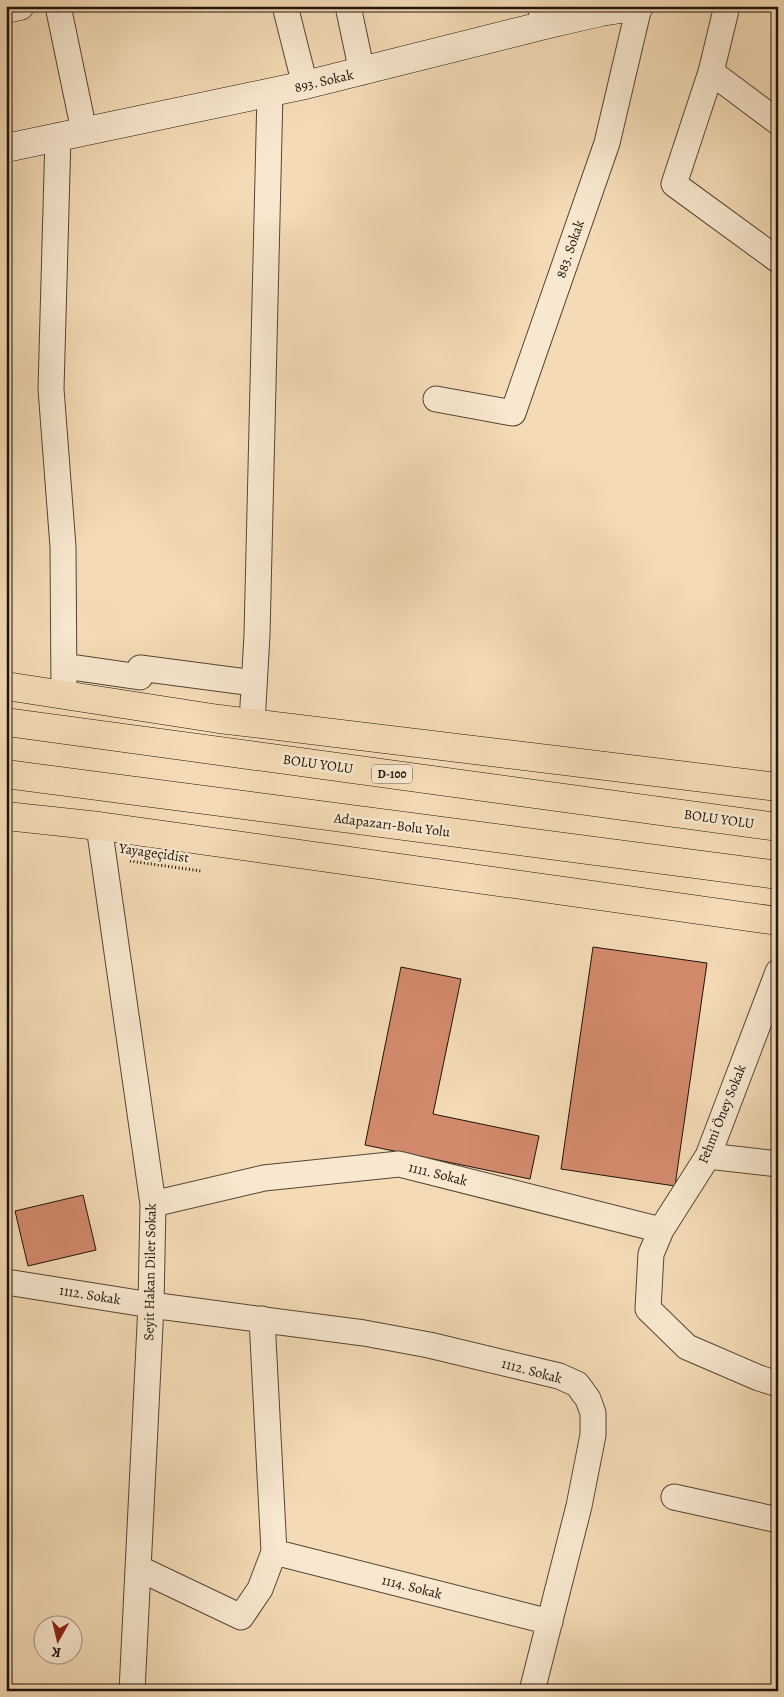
<svg xmlns="http://www.w3.org/2000/svg" width="784" height="1697" font-family="Alegreya,serif">
	<style>
		.building { fill: #d38a6c; stroke: #20130d }
		.lines { fill: none; stroke-linecap: round; stroke-linejoin: round }
		.street-casing { stroke: #554537; stroke-width: 27 }
		.secondary-casing { stroke: #20130d; stroke-width: 29 }
		.highway-casing { stroke: #20130d; stroke-width: 29 }
		.path { stroke: #20130d; stroke-width: 3; stroke-dasharray: 1 2.5; stroke-linecap: butt }
		.street { stroke: #f8e8cf; stroke-width: 25 }
		.secondary { stroke: #f8e8cf; stroke-width: 28 }
		.highway { stroke: #f4dbb5; stroke-width: 28 }
		.labels { text-anchor: middle; dominant-baseline: central; stroke-width: 5; stroke-linejoin: round; paint-order: stroke }
		.shield { fill: #f8e8cf; stroke: #615347; stroke-width: 1 }
		.shield-label { font-size: 12px; font-weight: bold; fill: #20130d }
		.street-label { font-size: 14px; fill: #20130d; stroke: #f8e8cf }
	</style>
	<rect width="100%" height="100%" fill="#f4dbb5"/>
	<filter id="stains"><feTurbulence type="fractalNoise" baseFrequency=".004" numOctaves="4"/><feColorMatrix values="0 0 0 0 .2 0 0 0 0 .09 0 0 0 0 .02 0 0 0 .5 -.17"/></filter>
	<radialGradient id="worn" r=".72"><stop offset=".6" stop-color="#630" stop-opacity="0"/><stop offset="1" stop-color="#630" stop-opacity=".3"/></radialGradient>
	<path class="building" d="M593 947 707 963 675 1186 561 1169Z
		M401 967 461 979 433 1114 539 1136 530 1179 365 1145Z
		M83 1195 96 1250 28 1266 15 1211Z"/>
	<g class="lines">
		<defs>
			<path id="street" d="M58 6 84 131
				M285 6 305 85
				M348 6 362 72
				M540 6 545 25
				M727 6 711 72 674 184 778 260
				M711 72 778 122
				M58 136 51 389 63 547 64 695
				M436 399 513 413 607 143 639 7
				M64 666 140 677V668L254 683
				M252 723 257 635 270 93
				M99 826 153 1204 151 1305 132 1691
				M778 972 708 1156 661 1230 651 1254 648 1309 687 1347 759 1378 778 1384
				M708 1156 778 1164
				M153 1204 264 1178 399 1164 661 1230
				M6 1282 151 1305 364 1333 429 1345 559 1376 577 1384 588 1399 593 1413V1435L579 1506 532 1691
				M674 1497 778 1520
				M274 1552 550 1622
				M138 1568 241 1617 260 1589 274 1552 262 1319"/>
			<path id="secondary" d="M6 9 20 6
				M6 148 305 85 545 25 601 12 640 6"/>
			<path id="highway" d="M6 686 219 719 778 787
				M6 722 778 827
				M6 774 778 875
				M6 816 99 826 778 921"/>
		</defs>
		<use href="#street" class="street-casing"/>
		<use href="#secondary" class="secondary-casing"/>
		<use href="#highway" class="highway-casing"/>
		<path class="path" d="M130 861 201 871"/>
		<use href="#street" class="street"/>
		<use href="#secondary" class="secondary"/>
		<use href="#highway" class="highway"/>
	</g>
	<g class="labels">
		<rect class="shield" x="372" y="764.5" width="40" height="19" rx="4"/>
		<g class="shield-label">
			<text x="392" y="774">D-100</text>
		</g>
		<g class="street-label">
			<text transform="translate(324 81) rotate(-13)">893. Sokak</text>
			<text transform="translate(570 249) rotate(-71)">883. Sokak</text>
			<text transform="translate(318 764) rotate(8)">BOLU YOLU</text>
			<text transform="translate(719 819) rotate(8)">BOLU YOLU</text>
			<text transform="translate(392 825) rotate(7)">Adapazarı-Bolu Yolu</text>
			<text transform="translate(154 853) rotate(8)">Yayageçidist</text>
			<text transform="translate(722 1114) rotate(-68)">Fehmi Öney Sokak</text>
			<text transform="translate(438 1174) rotate(14)">1111. Sokak</text>
			<text transform="translate(150 1272) rotate(-89)">Seyit Hakan Diler Sokak</text>
			<text transform="translate(90 1295) rotate(9)">1112. Sokak</text>
			<text transform="translate(532 1371) rotate(15)">1112. Sokak</text>
			<text transform="translate(412 1587) rotate(14)">1114. Sokak</text>
		</g>
	</g>
	<rect width="784" height="1697" fill="none" stroke="#f4dbb5" stroke-width="25"/>
	<rect x="8" y="8" width="769" height="1682" fill="none" stroke="#20130d" stroke-width="2.5"/>
	<rect x="12" y="12" width="759" height="1672" fill="none" stroke="#20130d"/>
	<g transform="translate(58 1640) rotate(188)"><circle r="24" fill="#f8e8cf" stroke="#a29381"/>
	<path d="M0-4L9 19L0 12L-9 19Z" fill="#8f2418"/>
	<text y="-8" font-size="14" font-weight="bold" text-anchor="middle" fill="#20130d">K</text>
	</g>
	<rect width="100%" height="100%" filter="url(#stains)"/>
	<rect width="100%" height="100%" fill="url(#worn)"/>
</svg>
